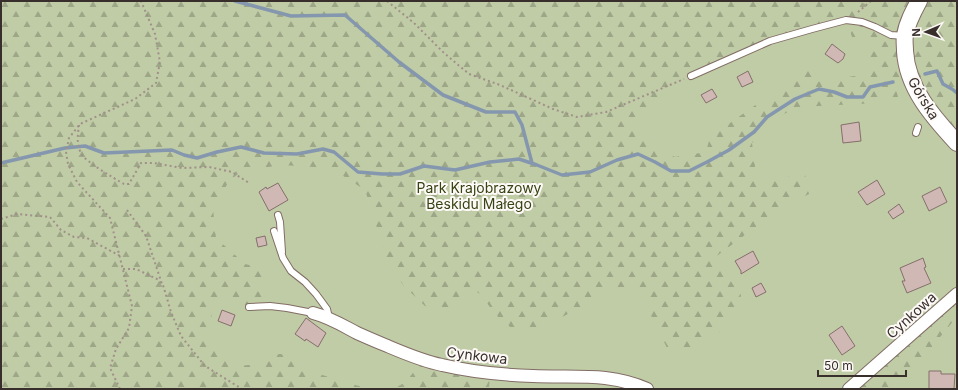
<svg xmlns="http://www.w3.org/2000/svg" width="958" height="390" font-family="Inter,sans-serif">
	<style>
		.green { fill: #c0cca6 }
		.forest { fill: url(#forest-firs) }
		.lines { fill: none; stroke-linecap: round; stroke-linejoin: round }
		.stream { stroke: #8497ae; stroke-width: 3.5 }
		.building { fill: #d0b8b4; stroke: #856f6c }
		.service-casing { stroke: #816d65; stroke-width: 8 }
		.minor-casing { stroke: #816d65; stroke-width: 14 }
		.tertiary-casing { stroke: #816d65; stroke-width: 18 }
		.path { stroke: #a0908a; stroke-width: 2; stroke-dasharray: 2 3; stroke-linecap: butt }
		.service { stroke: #fff; stroke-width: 6 }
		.minor { stroke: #fff; stroke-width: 12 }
		.tertiary { stroke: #fff; stroke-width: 16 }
		.labels { text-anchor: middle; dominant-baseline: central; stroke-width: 4; stroke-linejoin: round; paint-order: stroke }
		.street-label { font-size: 14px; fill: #382f2c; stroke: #fdf9f7 }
		.park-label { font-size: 14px; fill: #374312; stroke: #fdf9f7 }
	</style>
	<defs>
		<pattern id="forest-firs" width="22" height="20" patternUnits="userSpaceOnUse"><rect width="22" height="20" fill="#c0cca6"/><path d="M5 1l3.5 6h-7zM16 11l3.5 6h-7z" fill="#9da687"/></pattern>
	</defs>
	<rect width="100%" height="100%" fill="#fee7de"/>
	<path class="green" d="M1 1H957V389H1Z"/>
	<path class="forest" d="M1 1H863L862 3 877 7 884 1H910L903 14 898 33 890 32 862 20 768 39 680 77 683 84 634 118 641 137 675 157 706 152 710 137 808 68 815 82 868 74 869 48C879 43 887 39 899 39L906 81 895 86 898 97 878 103 798 107 776 118 752 143 757 182 805 174 809 194 777 210 753 229 714 258 741 295 737 310 728 325 693 353 668 350 638 289H614L540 329 515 331 497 316 479 293 470 290 454 307 438 309 425 306 404 286 387 263 374 218 365 190 331 168 281 165 242 171 229 181 213 209 216 238 245 264 265 269 266 304 246 305 218 297 205 335 222 358 238 366 258 364 275 354H291L319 374 369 389H1Z
		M926 1H957V62H955L957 67V135L917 84 908 41Z
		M847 22 861 24 886 34 867 41 852 37Z
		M957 297V317L955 319 897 389H853Z
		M421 362 490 375 489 389H393L406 382Z"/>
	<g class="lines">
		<path class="stream" d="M235 1 291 16 345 15 399 62 443 95 486 112H515L522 125 532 163
			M925 74 937 71 943 84 952 89 957 93
			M1 163 65 148 85 146 104 153 172 150 184 155 197 158 217 152 241 147 264 153 297 154 323 149 334 152 358 172 382 174H400L424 166 455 170 490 162 519 159 537 165 562 175 590 172 617 160 638 154 655 162 671 171H689L707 162 729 150 754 132 767 117 795 99 819 89 834 92 847 97H863L870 87 893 82"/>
	</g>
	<path class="building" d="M832 44 845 54 843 59 838 63 825 54Z
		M748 71 753 82 742 87 737 77Z
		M712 89 717 97 706 103 701 95Z
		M859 122 861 141 843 143 841 125Z
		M877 180 885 194 867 205 858 192Z
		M278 183 288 200 269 211 259 192 266 187 267 189Z
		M940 187 947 202 929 211 922 196Z
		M899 204 904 212 893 219 888 212Z
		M265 236 267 245 258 247 256 238Z
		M753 251 759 263 741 274V271L735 261Z
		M923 258 926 267 924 268 931 283 907 293 902 281H905L900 268Z
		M761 283 766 292 756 297 752 288Z
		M222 310 235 315 231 326 218 321Z
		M306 318 326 333 318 347 306 339 305 341 295 334Z
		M842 326 855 346 842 355 829 335Z
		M929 371H941V374H955L954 389H929Z"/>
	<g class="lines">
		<defs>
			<path id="service" d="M691 76 770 41 812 29 846 20 862 22 875 27 891 35 905 36
				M916 133 918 127
				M278 215 280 222 282 252
				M274 231 283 258 291 271 305 282 316 294 327 309 329 318
				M249 307 270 306 287 308 313 313"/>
			<path id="minor" d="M313 313C329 317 342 325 357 333 366 337 375 341 385 345 404 353 422 361 442 365 472 372 503 375 533 376 573 378 609 372 647 389
				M849 389 957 294"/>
			<path id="tertiary" d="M919 1C913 12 907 23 905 35 904 40 905 46 905 51 907 88 933 117 957 143"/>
		</defs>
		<use href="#service" class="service-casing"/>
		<use href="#minor" class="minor-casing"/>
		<use href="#tertiary" class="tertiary-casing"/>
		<path class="path" d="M387 1 414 23 444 53 469 74 500 85 553 109 577 117 606 112 684 79
			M858 12 871 1
			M79 125C78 134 76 144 81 153 85 162 114 178 124 184H129L141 163H154L182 168 209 167 232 172 249 183
			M127 210 146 236 162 284
			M1 219 17 214 50 217 61 230 74 237 87 238 120 256
			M123 269H136L157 279 163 285 171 312 181 336 205 366 242 389
			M120 389 110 368 116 349 129 328 132 306 110 218 77 182 68 164 66 152 69 138 80 124 135 99 156 83 160 62 155 34 141 1"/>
		<use href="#service" class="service"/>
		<use href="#minor" class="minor"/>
		<use href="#tertiary" class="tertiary"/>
	</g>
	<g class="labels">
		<g class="street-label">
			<text transform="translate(924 98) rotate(59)">Górska</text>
			<text transform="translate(911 315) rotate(-42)">Cynkowa</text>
			<text transform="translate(477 355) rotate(7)">Cynkowa</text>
		</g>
		<g class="park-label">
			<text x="479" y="187">Park Krajobrazowy<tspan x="479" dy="16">Beskidu Małego</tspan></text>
		</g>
	</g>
	<rect width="958" height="390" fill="none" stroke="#382f2c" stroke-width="4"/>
	<g transform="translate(926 32) rotate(268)" stroke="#fdf9f7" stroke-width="3" paint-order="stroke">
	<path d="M0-3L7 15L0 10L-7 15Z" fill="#382f2c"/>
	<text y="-6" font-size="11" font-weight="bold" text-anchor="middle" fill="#382f2c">N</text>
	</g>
	<path d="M818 370v6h88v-6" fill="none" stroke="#382f2c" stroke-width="2"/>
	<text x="824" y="370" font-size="12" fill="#382f2c" stroke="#fdf9f7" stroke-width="3" paint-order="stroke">50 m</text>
</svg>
